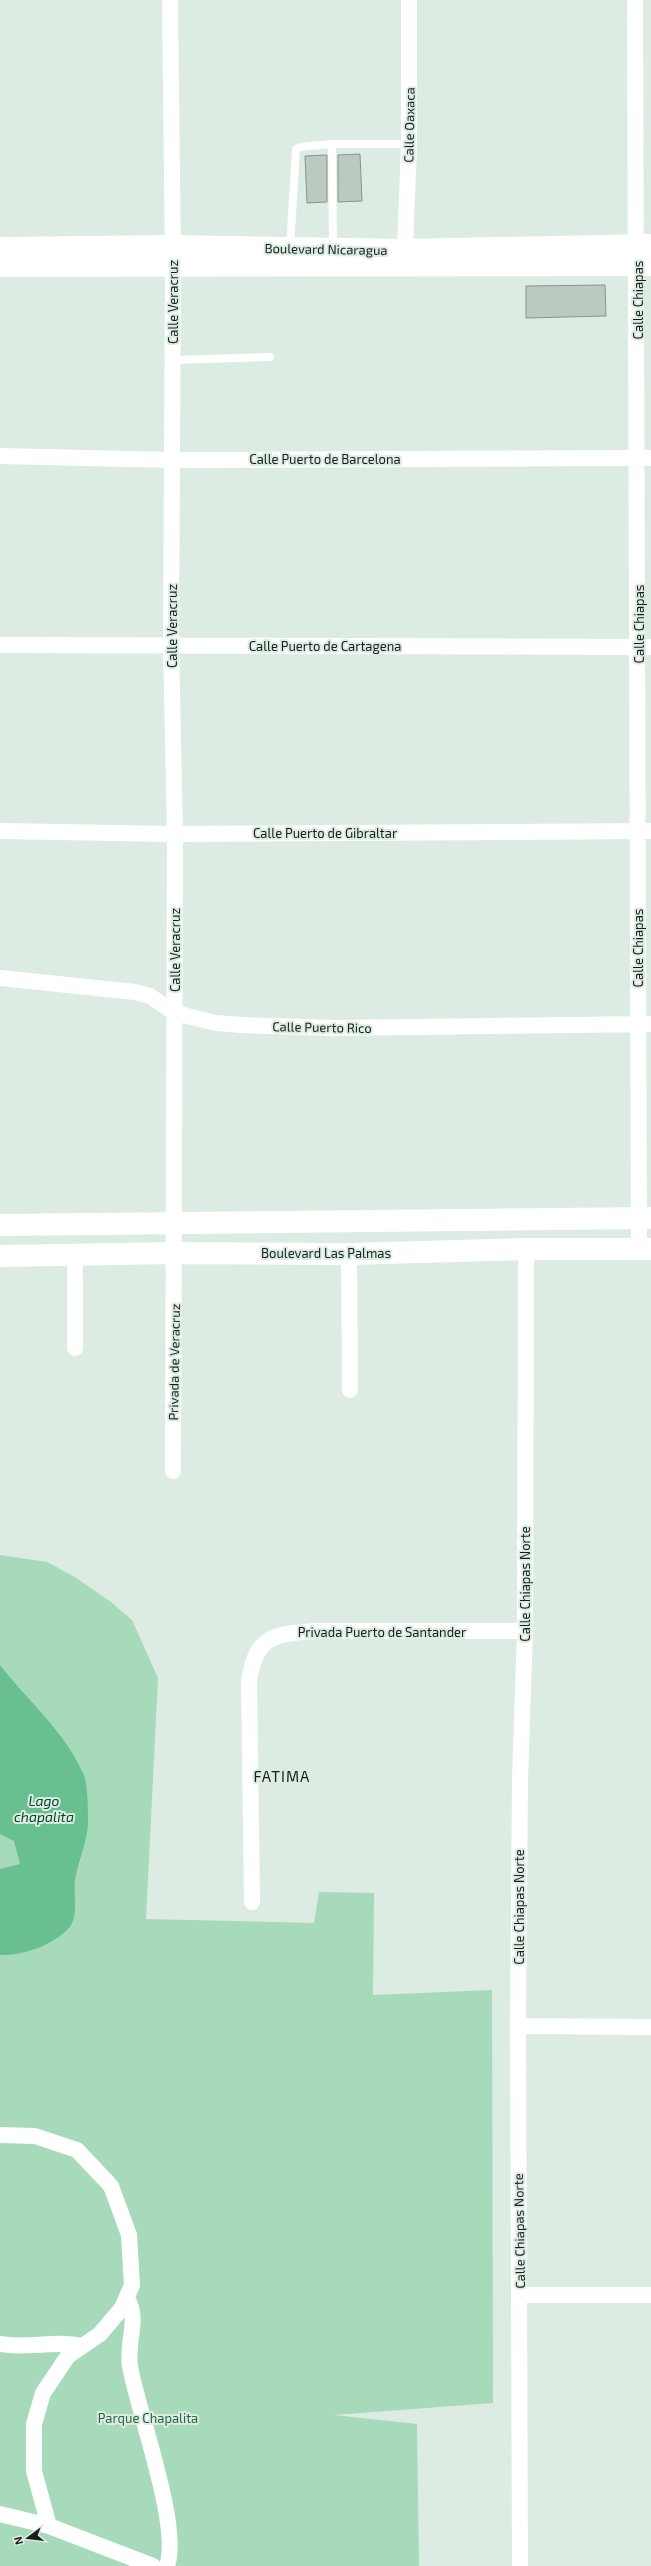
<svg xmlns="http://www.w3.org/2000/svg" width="651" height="2566" font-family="'Exo 2',sans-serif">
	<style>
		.green { fill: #a6dabb }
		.water { fill: #68bf8f }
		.building { fill: #bbc9c0; stroke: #88958d }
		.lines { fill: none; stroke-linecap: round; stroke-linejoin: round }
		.lane { stroke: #fff; stroke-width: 8 }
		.street { stroke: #fff; stroke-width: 16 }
		.secondary { stroke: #fff; stroke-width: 22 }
		.labels { text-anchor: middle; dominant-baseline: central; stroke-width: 4; stroke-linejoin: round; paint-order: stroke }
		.street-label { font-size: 13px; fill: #191e1b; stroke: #ddece2 }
		.park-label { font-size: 13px; fill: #246443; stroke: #ddece2 }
		.water-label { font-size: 14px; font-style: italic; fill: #00482a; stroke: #ddece2 }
		.quarter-label { font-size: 15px; letter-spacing: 1px; fill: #191e1b; stroke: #ddece2 }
	</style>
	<rect width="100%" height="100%" fill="#ddece2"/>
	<path class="green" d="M0 1555 47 1562 75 1577 111 1602 132 1620 158 1678 146 1919 314 1923 319 1892 374 1893 373 1995 492 1990 493 2403 334 2415 417 2424 419 2566H0Z"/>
	<path class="water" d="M0 1665C27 1700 65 1732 83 1773 88 1782 88 1810 88 1821 88 1841 78 1861 75 1880 73 1895 79 1916 69 1928 53 1945 23 1956 0 1955V1869L20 1864 14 1841 0 1834Z"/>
	<path class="building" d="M360 154 362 201 338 202V155Z
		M327 155V202L307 203 305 156Z
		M605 285 606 316 526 318V286Z"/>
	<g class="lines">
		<path class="lane" d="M290 247 296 149 300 147 332 144
			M333 248 332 144H409
			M173 360 270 357"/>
		<path class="street" d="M170 0 173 265 171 646 175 834 173 1471
			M635 0 639 1249
			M405 250 409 144V0
			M0 456 173 460 651 458
			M0 645 651 647
			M0 831 175 834 651 831
			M0 978 135 992 150 996 175 1013 216 1023 241 1025 337 1028 651 1024
			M75 1254V1348
			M349 1254 350 1390
			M252 1902 249 1682C255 1635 275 1634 317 1631H525
			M518 2026 651 2027
			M0 2135 35 2136 77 2150 111 2186 129 2235 132 2285 122 2308 100 2334 68 2356 43 2393 34 2424V2471L49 2526
			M519 2295H651
			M127 2298C140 2320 126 2342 130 2366 138 2413 181 2526 167 2566
			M0 2344C28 2349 55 2340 82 2346
			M0 2514 49 2526 153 2566
			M520 2566 518 2026 520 1779 525 1631 526 1249"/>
		<path class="secondary" d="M0 248 173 246 405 250 651 245
			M0 266 651 265
			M0 1225 651 1218
			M0 1256 174 1253 349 1254 526 1249H651"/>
	</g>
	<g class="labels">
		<g class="street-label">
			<text transform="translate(409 125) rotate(-89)">Calle Oaxaca</text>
			<text transform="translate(326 249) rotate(1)">Boulevard Nicaragua</text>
			<text transform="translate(638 300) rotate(-90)">Calle Chiapas</text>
			<text transform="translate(173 302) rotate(-90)">Calle Veracruz</text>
			<text x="325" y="459">Calle Puerto de Barcelona</text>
			<text transform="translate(639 624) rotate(-90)">Calle Chiapas</text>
			<text transform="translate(172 626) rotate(-90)">Calle Veracruz</text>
			<text x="325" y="646">Calle Puerto de Cartagena</text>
			<text x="325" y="833">Calle Puerto de Gibraltar</text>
			<text transform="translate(638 948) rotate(-90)">Calle Chiapas</text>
			<text transform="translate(175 950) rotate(-90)">Calle Veracruz</text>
			<text transform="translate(322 1027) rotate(1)">Calle Puerto Rico</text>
			<text x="326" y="1253">Boulevard Las Palmas</text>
			<text transform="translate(174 1362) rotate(-89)">Privada de Veracruz</text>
			<text transform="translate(525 1584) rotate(-90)">Calle Chiapas Norte</text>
			<text x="382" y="1632">Privada Puerto de Santander</text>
			<text transform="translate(519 1907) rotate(-90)">Calle Chiapas Norte</text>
			<text transform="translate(519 2231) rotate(-91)">Calle Chiapas Norte</text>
		</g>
		<g class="park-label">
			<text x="148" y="2418">Parque Chapalita</text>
		</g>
		<g class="water-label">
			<text x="44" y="1800">Lago<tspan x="44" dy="16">chapalita</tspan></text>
		</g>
		<g class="quarter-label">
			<text x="282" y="1776">FATIMA</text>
		</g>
	</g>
	<g transform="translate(28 2538) rotate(255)" stroke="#ddece2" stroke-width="3" paint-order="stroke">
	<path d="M0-3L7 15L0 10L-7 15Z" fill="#191e1b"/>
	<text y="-6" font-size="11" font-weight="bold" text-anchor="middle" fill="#191e1b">N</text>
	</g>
</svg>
